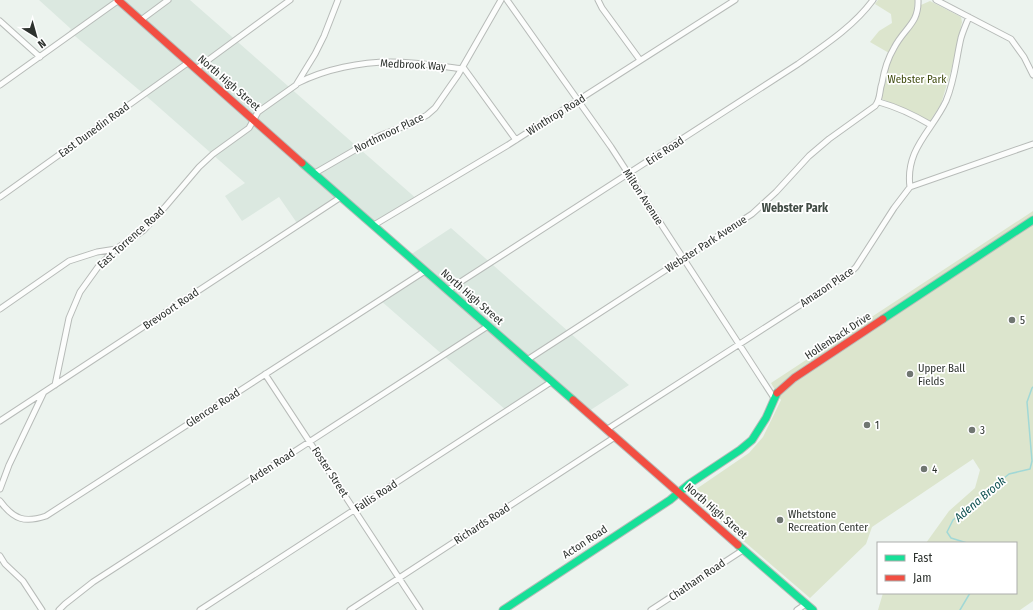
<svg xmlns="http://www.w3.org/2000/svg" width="1033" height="610" font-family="'Fira Sans Condensed',sans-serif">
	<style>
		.built { fill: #dbe8e0 }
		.green { fill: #dce5cd }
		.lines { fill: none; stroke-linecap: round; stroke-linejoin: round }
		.stream { stroke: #a1d8d6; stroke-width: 1.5 }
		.street-casing { stroke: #b7bbb8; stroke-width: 7 }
		.fast-casing { stroke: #b7bbb8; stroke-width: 9 }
		.jam-casing { stroke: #b7bbb8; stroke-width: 9 }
		.street { stroke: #fcfdfc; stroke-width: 5 }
		.fast { stroke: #16e098; stroke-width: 7 }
		.jam { stroke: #f24e42; stroke-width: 7 }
		.poi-dot { fill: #707671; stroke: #fff; stroke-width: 1.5 }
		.labels { text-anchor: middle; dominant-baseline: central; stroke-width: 3.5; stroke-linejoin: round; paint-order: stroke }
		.street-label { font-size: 11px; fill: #2d322e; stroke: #fff }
		.park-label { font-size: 11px; fill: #3e4a0d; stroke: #fff }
		.poi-label { font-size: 11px; fill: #2d322e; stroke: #fff; text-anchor: start }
		.neighbourhood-label { font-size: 12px; font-weight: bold; fill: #404b44; stroke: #fff }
		.water-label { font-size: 12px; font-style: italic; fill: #105252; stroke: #fff }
	</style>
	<rect width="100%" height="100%" fill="#ecf3ee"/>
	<path class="built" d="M39 0H190L418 200 374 227 340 198 299 226 279 197 242 221 225 196 245 183 145 95 69 31 71 29Z
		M451 228 629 385 586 413 551 382 507 411 380 300 424 271 407 257Z"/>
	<path class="green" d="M878 0H915L914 16 889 53 870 42 879 31 892 23 891 14 875 4Z
		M930 1 961 17 962 22 951 71 941 104 930 121 882 99C882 83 890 57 900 43 909 28 919 24 921 5Z
		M1033 211V601L1020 610H878L883 593H1016V543H926L949 511 975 488 980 470 973 459 872 527 866 544 810 598 689 494 749 453 763 437 781 400 771 383Z"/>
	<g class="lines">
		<path class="stream" d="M967 543 951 538 947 532 953 520 1009 474 1030 469 1032 461 1027 402 1032 388 1033 387
			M960 610 970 593"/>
		<defs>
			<path id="street" d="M507 0 611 147 774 398
				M598 0 602 8 640 60
				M936 0 1011 39 1024 57 1033 75
				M141 20 168 0
				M0 21 40 57
				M463 67 516 140
				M196 69 290 0
				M298 83C325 69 361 62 391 62 415 62 439 66 462 69
				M0 85 119 0
				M879 102C897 107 914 115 931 125
				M315 173 379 136 415 122 427 115 435 108 458 75 501 0
				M910 187C905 149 932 131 946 101 955 80 956 59 961 38 963 31 966 24 969 17
				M0 197 189 62
				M374 225 508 145 735 0
				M448 290 798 64C825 45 854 26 873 0
				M0 309 69 261 97 252 116 249
				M527 360 752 214 776 192 809 156 829 139 875 106C881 99 879 91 882 83 884 71 888 58 894 48 904 28 919 24 918 0
				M265 374 420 610
				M55 385 69 318 80 292 98 267 116 249 144 230 165 207 199 167 213 154 249 128 258 112 296 85 315 54 324 36 338 0
				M0 421 341 197
				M606 430 850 273 856 267 894 208 910 187 1033 144
				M0 489 9 465 43 394
				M0 501C14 520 25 523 46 516L425 271
				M0 556 5 564 23 581 42 610
				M59 610 65 604 93 582 488 326
				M200 610 551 382
				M350 610 615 437
				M651 610 743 550
				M797 610 806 604"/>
			<path id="fast" d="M302 163 573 400
				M883 319 1033 220
				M738 545 813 610
				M503 610 670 500 689 484 740 450 752 440 766 418 777 393"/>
			<path id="jam" d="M118 0 302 163
				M777 393 794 378 883 319
				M573 400 738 545"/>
		</defs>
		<use href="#street" class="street-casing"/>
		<use href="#fast" class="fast-casing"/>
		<use href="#jam" class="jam-casing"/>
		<use href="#street" class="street"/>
		<use href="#fast" class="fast"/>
		<use href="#jam" class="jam"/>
	</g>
	<g class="poi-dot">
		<circle cx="1012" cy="320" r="4"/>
		<circle cx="910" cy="374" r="4"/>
		<circle cx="867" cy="425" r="4"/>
		<circle cx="972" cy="430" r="4"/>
		<circle cx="924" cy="469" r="4"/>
		<circle cx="780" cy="520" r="4"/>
	</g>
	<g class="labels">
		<g class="street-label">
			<text transform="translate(413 65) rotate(3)">Medbrook Way</text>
			<text transform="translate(229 83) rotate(41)">North High Street</text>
			<text transform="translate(556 115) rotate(-32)">Winthrop Road</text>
			<text transform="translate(94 130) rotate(-36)">East Dunedin Road</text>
			<text transform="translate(389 133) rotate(-26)">Northmoor Place</text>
			<text transform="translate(665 151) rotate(-33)">Erie Road</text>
			<text transform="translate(643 197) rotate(57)">Milton Avenue</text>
			<text transform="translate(131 238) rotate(-42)">East Torrence Road</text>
			<text transform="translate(706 244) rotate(-33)">Webster Park Avenue</text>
			<text transform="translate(827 287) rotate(-34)">Amazon Place</text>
			<text transform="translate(472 297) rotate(41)">North High Street</text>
			<text transform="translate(171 309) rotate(-34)">Brevoort Road</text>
			<text transform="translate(838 336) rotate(-33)">Hollenback Drive</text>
			<text transform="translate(213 408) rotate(-33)">Glencoe Road</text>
			<text transform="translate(272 466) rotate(-33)">Arden Road</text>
			<text transform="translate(330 472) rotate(57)">Foster Street</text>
			<text transform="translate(376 496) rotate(-33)">Fallis Road</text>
			<text transform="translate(716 511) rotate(41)">North High Street</text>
			<text transform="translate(482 524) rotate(-33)">Richards Road</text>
			<text transform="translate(585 542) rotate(-33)">Acton Road</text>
			<text transform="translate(697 580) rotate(-34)">Chatham Road</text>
		</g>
		<g class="park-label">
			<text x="917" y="79">Webster Park</text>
		</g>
		<g class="poi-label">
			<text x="1020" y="320">5</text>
			<text x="918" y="368">Upper Ball<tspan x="918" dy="13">Fields</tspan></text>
			<text x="875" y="425">1</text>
			<text x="980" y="430">3</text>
			<text x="932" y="469">4</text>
			<text x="788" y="514">Whetstone<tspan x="788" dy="13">Recreation Center</tspan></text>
		</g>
		<g class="neighbourhood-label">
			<text x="795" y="208">Webster Park</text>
		</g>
		<g class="water-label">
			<text transform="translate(980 499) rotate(-40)">Adena Brook</text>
		</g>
	</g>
	<rect x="877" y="542" width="140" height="52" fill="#ffffff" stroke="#abadab"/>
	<rect x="885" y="555" width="20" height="6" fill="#16e098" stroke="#abadab"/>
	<text x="913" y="562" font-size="12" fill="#2d322e">Fast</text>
	<rect x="885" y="575" width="20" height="6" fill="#f24e42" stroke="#abadab"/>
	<text x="913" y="582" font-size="12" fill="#2d322e">Jam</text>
	<g transform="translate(36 36) rotate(143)" stroke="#ffffff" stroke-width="3" paint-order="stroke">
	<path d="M0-3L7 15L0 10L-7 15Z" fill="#2d322e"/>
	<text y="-6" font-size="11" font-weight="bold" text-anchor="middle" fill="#2d322e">N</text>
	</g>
</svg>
